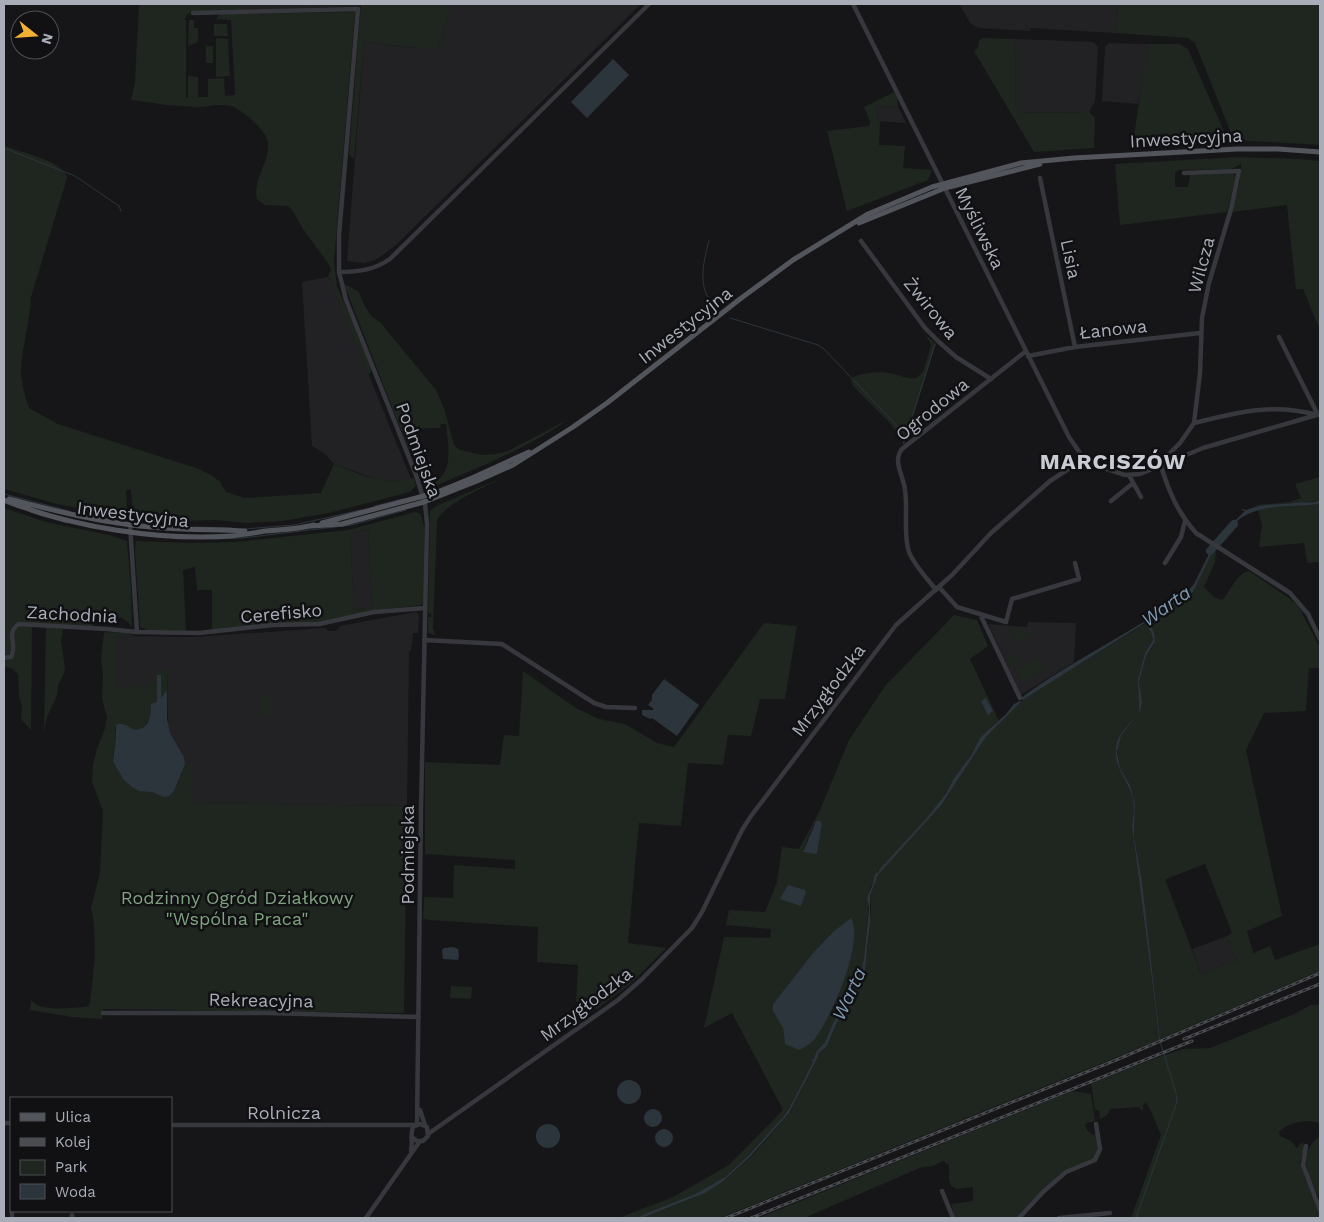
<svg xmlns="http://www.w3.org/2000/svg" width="1324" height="1222" font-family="'Work Sans',sans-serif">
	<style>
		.built { fill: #222225 }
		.green { fill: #1e261f; fill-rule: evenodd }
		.water { fill: #2c353c }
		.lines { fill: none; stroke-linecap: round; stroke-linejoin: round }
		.stream { stroke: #2c353c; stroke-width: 1 }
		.river { stroke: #2c353c; stroke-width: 8 }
		.minor { stroke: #37383d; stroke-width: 4.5 }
		.major { stroke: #53555c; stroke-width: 5 }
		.rail-casing { stroke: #4a4c52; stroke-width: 3 }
		.rail { stroke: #111113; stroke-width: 1; stroke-dasharray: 4; stroke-linecap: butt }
		.labels { text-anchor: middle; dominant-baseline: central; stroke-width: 5; stroke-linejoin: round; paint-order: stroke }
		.street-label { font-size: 18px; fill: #a8adb8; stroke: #111113 }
		.park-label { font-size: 18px; fill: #7fa381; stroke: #111113 }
		.water-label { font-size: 19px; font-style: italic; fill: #7f9bb3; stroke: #111113 }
		.district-label { font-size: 22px; font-weight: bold; letter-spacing: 1px; fill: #c9ccd4; stroke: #111113 }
	</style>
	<rect width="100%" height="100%" fill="#161618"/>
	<path class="built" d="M243 4H361V6L243 10Z
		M452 4H641L396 245 384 254 375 260 364 263 347 261 364 42 438 50Z
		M959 4H1118L1116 33 1030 28 1031 31 980 28 971 24Z
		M1014 39 1093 42 1098 47 1095 101 1089 112 1020 113 1015 103 1016 47Z
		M1109 43 1147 44 1144 79 1138 104 1102 101 1105 47Z
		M878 106 898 107 906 123 877 121Z
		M328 277 333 281 340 304 411 479 399 481 378 480 334 464 324 453 312 446 302 282Z
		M368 529 372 607 354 610 350 533Z
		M416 612 419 615 418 633H413L411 650 409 652 407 806 191 803 192 765 185 764 184 757 170 733 168 726 167 670 154 686 115 688 116 636 194 637 325 628 328 631H336L340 626Z
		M1028 622 1076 623 1074 662 1021 695 988 624 1027 627Z
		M1227 936 1236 960 1201 974 1192 949Z"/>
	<path class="green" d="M139 4H243V10L192 11 187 15 184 20H186V98L188 97V76L198 77V97H208V79L224 78 225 96 235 95 231 20 216 19 220 14 355 12 334 262 337 286 372 369 370 373 368 374 335 292 333 281 328 277 331 269 328 263 303 229 293 211 288 206 265 205 257 199C252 179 270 163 268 143 267 131 243 110 231 106 219 103 208 107 197 107 187 106 176 106 166 105 154 103 143 101 131 100L135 82Z
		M361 4H452L438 50 364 42 354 159 349 154Z
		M1118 4H1320V145L1236 140 1231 133 1195 43 1188 38 1116 33Z
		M189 20H194V28H198V42L188 46Z
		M214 24H227L228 36H214Z
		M216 38 228 39 230 76 218 77 216 76Z
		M983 38 1014 39 1016 47 1015 103 1020 113 1089 112 1095 118 1094 148 1034 152 974 51 978 48 979 40Z
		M1147 44H1179L1188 49 1226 136 1227 141 1133 145C1137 111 1144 78 1147 44Z
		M206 46H213V63H206Z
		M894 92 897 98 898 107 878 106 877 120 880 121 879 145 905 146 903 168 932 170 928 180 847 211 827 131 869 126 870 122 864 107Z
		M4 145C21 154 61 158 67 178L31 297C30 323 21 349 21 374 22 385 25 397 29 408L58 424 196 468 213 476 220 482 226 492 245 498 321 493 334 464C365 476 380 485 414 478L416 486 410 492 329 513 282 521 248 523 214 520 187 521 146 519 133 515 131 490H126L127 509 125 515 117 516 57 504 4 489Z
		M1238 157 1298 159 1320 161V330L1303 289H1296L1287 205 1232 212 1240 180 1241 164 1231 169 1179 170 1175 173V187H1188L1190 175 1232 173 1236 176 1227 212 1120 225 1115 164Z
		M344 284 358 291 366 308 372 317 380 322 436 390 444 408 454 445 460 450 483 455 496 454 508 451 569 419C528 448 479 467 433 487L424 483 413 458 416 457 422 475 439 479C453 467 448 441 446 424H441L440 428 405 429 414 453H410Z
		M926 335 936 344 907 435 898 434 890 423 853 386 851 379C857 373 880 371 889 373 899 374 907 380 916 378L923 372 931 345Z
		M504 477C485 487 447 502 437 520L433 629 436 635 428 633V617H431V614L428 613 430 511 436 506Z
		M1320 477V501L1257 506 1256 505 1289 502 1301 498 1295 484Z
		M1320 504V562L1307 563 1304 543 1259 547 1262 525 1258 511 1263 508Z
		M4 508 46 522 109 535 127 541 131 588 132 627C126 618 114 613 103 618 97 620 95 625 89 627L19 622C2 628 17 644 8 656H4Z
		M415 512 421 514 424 527V600L422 605 376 610 320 622 212 630V590H197L195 567 183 570 186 631 147 630 140 627 135 550 136 541 190 543 235 542 348 530ZM368 529 372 607 354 610 350 533Z
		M1214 549H1216L1215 562 1204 587 1214 597 1222 600C1231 592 1235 574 1249 571L1290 599 1299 607 1320 648V668H1309L1306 711 1264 713 1246 750 1282 916 1247 931 1253 953 1270 946 1275 960 1320 944V971L1160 1039 1142 881 1134 837 1135 804 1130 785 1120 768 1118 756V745L1121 736 1140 711 1139 682 1146 656 1154 645 1155 640 1149 622 1193 592ZM1205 864 1232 933 1227 936 1236 960 1201 974 1166 882V879Z
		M954 615 977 620 988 646 970 659 999 721 980 739 950 788 927 818 875 876 870 889 864 960 862 967 833 1023 825 1042 816 1052 814 1059 811 1060 813 1062 812 1064 790 1107 778 1123 749 1155 725 1177 695 1194 652 1212 635 1218H619L673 1197 729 1165 783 1110 732 1013 704 1028 724 937 770 938 771 929 726 925 729 910 765 912 777 882 782 847 799 849 820 810 849 740 885 686ZM814 824H822L817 854 803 850ZM833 932 841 987 832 1009 817 1036 785 1044 783 1028 773 1004 813 953Z
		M764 623 797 626 785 699H760L751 736 728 735 723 765 688 763 681 826 639 823 628 943 666 948 629 985 597 1009C590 1003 585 1001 576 1002L578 965 537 962 538 927 430 920 423 919 424 897 453 898 454 865 515 869V860L425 854V762L500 765 504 735 519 736 523 671 576 708 599 719 625 724 657 743 674 747Z
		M1146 623 1151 632 1153 640 1145 653 1138 679 1139 711C1133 722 1121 729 1117 742 1111 766 1126 776 1132 796 1135 807 1133 817 1132 827L1155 1003 1159 1040 720 1218H642L693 1198 729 1176 754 1154 790 1112 818 1057V1054L827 1046 838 1020 861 978 865 964 868 945 871 906 870 896 878 875 944 801 986 737 1023 700Z
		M20 625 32 627 31 730 21 719 22 706 19 696 18 674 13 669 4 666V661L12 658C20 645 8 634 20 625Z
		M46 627 63 629 61 642 65 667 64 673 58 686 57 696 47 717 44 732Z
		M1010 629 1033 631 1017 642Z
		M104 632 126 633 136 636H116V687L154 686V669L167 670V690L162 699 161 698V676L157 702 151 708V716L144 728 135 730C127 728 124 719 115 727L116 736 113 756 123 779 152 792 169 796 174 791 185 764H192V803L407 806 404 1013 103 1009 102 1019 72 1017 30 1010 31 1000C41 1013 71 1007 85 1007L88 1006 90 1003 95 955 94 924 91 908 100 873 103 811 92 782 93 765 97 749 105 728 107 717 102 699 103 675 101 658Z
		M1012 653 1019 664 1012 668 1006 656Z
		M1037 657 1044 670 1023 683 1016 670Z
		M260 696H272V715H260Z
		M451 986 472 987 471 999 450 998Z
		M1311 1005H1320V1123C1308 1119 1288 1122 1279 1132L1280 1136 1291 1141 1297 1148 1302 1142 1305 1146 1300 1163 1320 1214V1218H1131L1161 1135 1150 1109 1146 1103 1143 1105V1111L1138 1107 1111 1109 1106 1116 1100 1119 1099 1110H1095L1091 1083 1156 1058 1183 1049 1210 1048 1292 1015Z
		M1072 1091 1091 1094 1095 1121 1086 1123 1085 1125 1088 1131 1093 1135 1096 1134 1098 1151 1094 1159 1063 1171 1044 1188 1017 1218H955L951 1204 973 1201V1187L957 1189 951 1186 949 1181V1165L943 1161 933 1166 922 1167 804 1218H758Z
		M1320 1136V1196L1319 1197C1308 1175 1296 1155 1320 1136Z"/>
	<path class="water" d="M613 59 629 75 587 118 571 102Z
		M1318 501H1320V504C1292 508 1243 501 1229 533L1226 529 1245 511 1242 510V509L1247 510C1260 503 1279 505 1294 503 1302 501 1310 504 1318 501Z
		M1212 548 1214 549 1193 592 1149 622 1154 633 1155 642 1146 656 1139 682 1142 702 1140 711 1121 736 1117 752 1120 768 1130 785 1135 804 1134 837 1142 881 1160 1039 1159 1040 1155 1003 1132 827C1133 817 1135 806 1132 796 1126 776 1111 766 1117 742 1121 729 1133 722 1139 711L1138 679 1145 653 1153 640 1151 632 1145 623 1023 700 1021 698C1073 659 1135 632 1186 593L1194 584Z
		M157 675H161V698L167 690V719L170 733 184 757 185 764 174 791 169 796 164 797 152 792 139 791 132 787 123 779 113 761 116 736V725C123 722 127 725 132 729 149 732 151 717 151 704L157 702Z
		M664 679 699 705 677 736 652 718 650 719 642 715V710H653V708L648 705 652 700V695Z
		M986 698 993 711 988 715 981 701Z
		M1020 701 1021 702 986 737 942 804 878 875 870 896V922L865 969 838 1020 827 1046 818 1054V1057L789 1113 751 1156 722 1182 705 1193 642 1218H635L695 1194 725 1177 749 1155 783 1117 790 1107 813 1062 811 1059H814L816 1052 825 1042 833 1023 862 967 864 959 869 908 867 898 872 886 875 874 879 872V870L925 820 947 792 953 780 971 755 980 738 1006 714 1014 704Z
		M816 821H820L822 824 817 854 803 852Z
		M788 885 805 890 806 892 801 906 780 899Z
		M851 918C865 941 830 1023 812 1042 809 1045 804 1047 799 1050L785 1044 783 1028 773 1011V1004L813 953 833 932Z
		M444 948 453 947 458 949 459 956 458 960 443 959 442 950Z
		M617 1092a12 12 0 1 1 24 0a12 12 0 1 1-24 0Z
		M644 1118a9 9 0 1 1 18 0a9 9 0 1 1-18 0Z
		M536 1136a12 12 0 1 1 24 0a12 12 0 1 1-24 0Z
		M655 1138a9 9 0 1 1 18 0a9 9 0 1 1-18 0Z"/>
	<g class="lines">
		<path class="stream" d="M4 148 75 176 119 206 121 211
			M709 241C703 263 697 288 714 306
			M730 318 818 345 824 349 899 428 904 444
			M904 443 935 344
			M4 494 69 511
			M4 503 19 508
			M375 506 403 499
			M30 512 67 523
			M90 516 108 519
			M145 523 188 527
			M195 527 231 528
			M245 529 294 525 361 510
			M214 539 242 538 352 525 406 510
			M1136 1218 1177 1102 1176 1093 1159 1038"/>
		<path class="river" d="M1210 551 1234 524"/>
		<path class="minor" d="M853 4 1069 437 1086 462
			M193 13 358 9 339 235V272L346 300 416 475 425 504 427 523 421 808 417 1124
			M1040 178 1075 347
			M861 241 925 328 939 342 956 357 991 379
			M339 272C358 272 374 270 390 259L649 4
			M1028 356 1075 347 1200 333
			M1194 423C1240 412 1271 403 1318 415L1279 337
			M1167 456 1180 443 1194 423 1200 373 1202 318 1209 283 1231 209 1239 171 1184 173
			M1161 466C1169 492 1178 513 1196 533L1290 593 1308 614 1320 639
			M1129 475 1141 497
			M1111 501 1133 483
			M130 525 137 632
			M1165 563 1181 537 1185 521
			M939 587 957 607 1006 622 1012 599 1079 579 1075 563
			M936 590C927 578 914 565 909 552 903 536 908 508 905 490 904 477 892 461 902 449L1026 351
			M980 614 1020 698
			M424 640 502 644 594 703 606 707 635 708
			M4 658 11 657C18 645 5 632 19 624L107 629 137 632 199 633 273 625 319 624 374 612 425 608
			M103 1013H266L419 1017
			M420 1110 425 1125
			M4 1123H11
			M171 1125H414
			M428 1134 618 1000 641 980 692 928 702 912 742 830 751 816 896 625 952 575 991 533 1050 481 1070 468 1086 462 1125 475 1140 474 1203 448 1320 414
			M1306 1146 1303 1165 1320 1210
			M411 1151C413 1143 410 1134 413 1127L420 1124 427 1127 428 1136 423 1141H417L413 1138
			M942 1191 953 1218
			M12 1218V1211
			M72 1218V1215
			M366 1218 420 1141
			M1019 1218 1044 1191 1066 1172 1095 1160 1100 1149 1096 1124
			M1059 1218 1110 1213"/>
		<path class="major" d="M859 223 945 188 1040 164
			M9 499C45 508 81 518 118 523 160 530 202 529 245 531
			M4 500C70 527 159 541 231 536 242 535 254 533 265 531 281 530 298 529 314 525
			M322 523 435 493 472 478 529 452
			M311 526 342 524 424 502 477 481 513 465 573 427 607 403 740 299 793 260 868 214 932 187 1021 163 1074 158 1237 149H1278L1320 152"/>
		<defs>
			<path id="rail" d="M1184 1039 1320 984
				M726 1218 1116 1060 1320 973
				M751 1218 1192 1041"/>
		</defs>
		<use href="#rail" class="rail-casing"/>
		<use href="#rail" class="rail"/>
	</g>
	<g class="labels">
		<g class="street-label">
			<text transform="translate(1186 138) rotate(-3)">Inwestycyjna</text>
			<text transform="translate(980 228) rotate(64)">Myśliwska</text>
			<text transform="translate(1071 259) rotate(78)">Lisia</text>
			<text transform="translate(1201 265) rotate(-75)">Wilcza</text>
			<text transform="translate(931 308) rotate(51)">Żwirowa</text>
			<text transform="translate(685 325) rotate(-38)">Inwestycyjna</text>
			<text transform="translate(1113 329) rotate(-6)">Łanowa</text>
			<text transform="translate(932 409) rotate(-39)">Ogrodowa</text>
			<text transform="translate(419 450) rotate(70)">Podmiejska</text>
			<text transform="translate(133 514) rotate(7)">Inwestycyjna</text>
			<text transform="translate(281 613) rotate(-5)">Cerefisko</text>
			<text transform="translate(72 614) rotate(3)">Zachodnia</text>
			<text transform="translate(828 690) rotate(-53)">Mrzygłodzka</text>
			<text transform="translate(407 855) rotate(-90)">Podmiejska</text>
			<text transform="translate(261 1000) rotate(1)">Rekreacyjna</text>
			<text transform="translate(586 1004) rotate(-37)">Mrzygłodzka</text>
			<text x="284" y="1112">Rolnicza</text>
		</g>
		<g class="park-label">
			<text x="237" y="897">Rodzinny Ogród Działkowy<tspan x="237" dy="21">"Wspólna Praca"</tspan></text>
		</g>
		<g class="water-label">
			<text transform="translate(1166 606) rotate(-35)">Warta</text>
			<text transform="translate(849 994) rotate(-65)">Warta</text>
		</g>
		<g class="district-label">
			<text x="1113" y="461">MARCISZÓW</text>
		</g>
	</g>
	<rect width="1324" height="1222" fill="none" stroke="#a8adb8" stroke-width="10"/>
	<rect x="10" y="1097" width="162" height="115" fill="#111113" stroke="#4d4f55"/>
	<rect x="20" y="1113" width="25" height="8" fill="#53555c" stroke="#4d4f55"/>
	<text x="55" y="1122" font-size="15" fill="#a8adb8">Ulica</text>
	<rect x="20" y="1138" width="25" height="8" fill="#4a4c52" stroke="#4d4f55"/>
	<text x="55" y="1147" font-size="15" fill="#a8adb8">Kolej</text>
	<rect x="20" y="1160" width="25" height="15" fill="#1e261f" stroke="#4d4f55"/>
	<text x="55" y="1172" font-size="15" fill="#a8adb8">Park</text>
	<rect x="20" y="1184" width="25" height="15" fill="#2c353c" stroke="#4d4f55"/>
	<text x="55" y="1197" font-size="15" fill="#a8adb8">Woda</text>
	<g transform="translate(35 35) rotate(107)"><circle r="24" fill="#111113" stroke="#4d4f55"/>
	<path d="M0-4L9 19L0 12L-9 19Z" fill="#f2b134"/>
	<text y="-8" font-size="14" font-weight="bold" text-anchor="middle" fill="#a8adb8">N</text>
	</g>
</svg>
